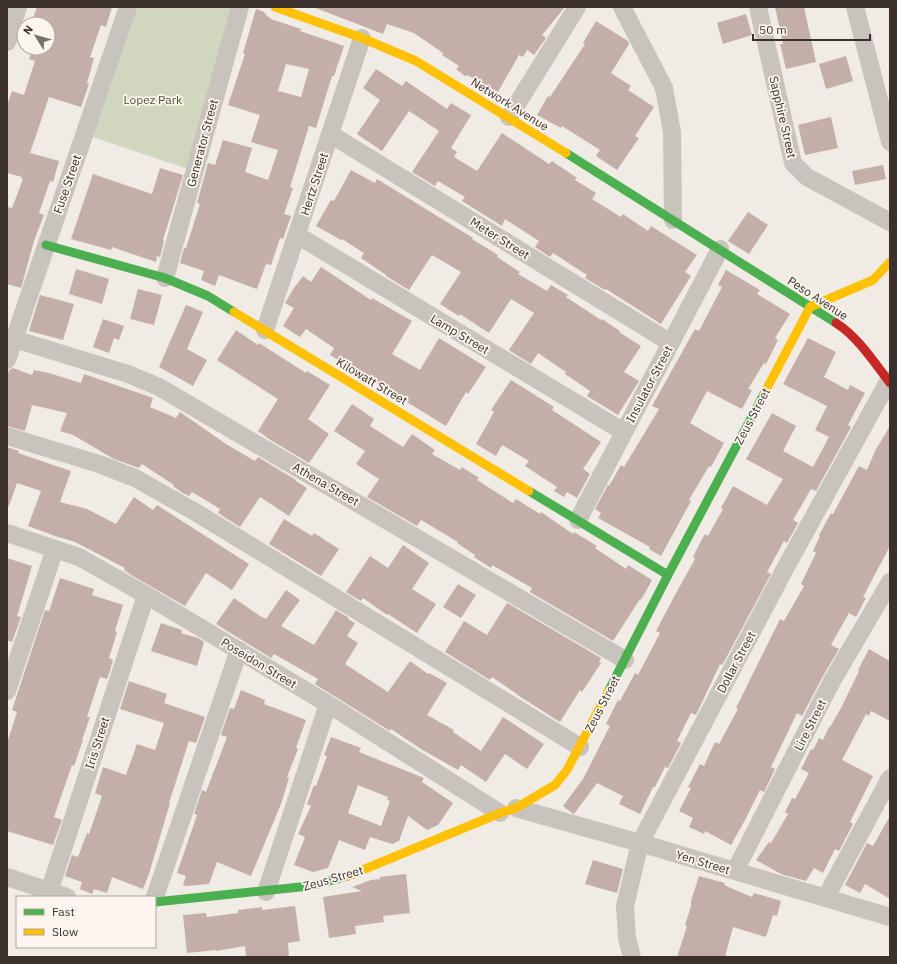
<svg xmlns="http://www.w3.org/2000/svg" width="897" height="964" font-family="'IBM Plex Sans',sans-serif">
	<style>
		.green { fill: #d1d6bf }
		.building { fill: #c3afa7; fill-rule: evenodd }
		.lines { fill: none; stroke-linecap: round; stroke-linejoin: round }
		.street { stroke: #c9c3be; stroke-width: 18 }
		.fast { stroke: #4caf50; stroke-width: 9 }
		.slow { stroke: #ffc107; stroke-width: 9 }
		.jam { stroke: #c62828; stroke-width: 9 }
		.labels { text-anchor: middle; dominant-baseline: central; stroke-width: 3.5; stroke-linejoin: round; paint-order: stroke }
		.park-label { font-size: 12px; fill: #4a5a2e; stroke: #fbf5ee }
		.street-label { font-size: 12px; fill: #3b302b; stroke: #fbf5ee }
	</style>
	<rect width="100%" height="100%" fill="#f0ebe5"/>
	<path class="green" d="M128 7H234L191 170 84 134Z"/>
	<path class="building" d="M37 7H112L106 27 101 25 90 57 94 58 87 83 89 84 81 107 49 97 30 153 59 161 53 182 50 181 39 213 44 215 34 241 21 288 7 284V207L12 208 23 179H21L22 177 7 173V106L12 91 24 95 35 61 29 59 33 48H48V24H31Z
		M313 7H565L542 35 546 38 534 55 527 50 523 57 519 55 498 92 467 75 466 76H465L456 69 459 66 442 55 443 53 414 33 387 24 383 34Z
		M775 7H804L816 62 786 69 780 44H783Z
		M256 9 264 12 266 15 271 19 301 29 300 31 344 46 334 76H332L316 128 309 126 290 187 293 188 284 214 291 216 283 239 280 238 271 265 266 264 257 289 219 275 215 286 201 280 204 271 180 263 184 248H186L200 204 197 203 208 163 215 165 223 140 252 148 245 172 268 180 278 150 251 142 260 115 228 105 245 54 243 53ZM286 64 309 69 301 97 278 91Z
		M746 14 752 35 723 44 717 23Z
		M596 21 628 41 629 44 611 73 631 86 628 90 654 107 635 136 639 138 617 170 596 156 600 150 562 126 561 128 537 115 548 96 550 97 585 44 583 43Z
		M846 56 853 81 826 89 819 64Z
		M376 69 402 86 406 81 447 109 451 103 471 115 451 148 457 152 454 157 477 171 502 133 549 164 552 161 577 178 575 180 596 193 592 199 621 217 623 214 648 231 651 226 697 255 685 272 691 276 661 324 606 289 605 290 585 278 587 275 553 253 550 257 535 247 539 241 505 219 502 226 462 201 465 197 438 181 435 186 412 172 439 131 409 111 382 151 357 134 380 100 363 88Z
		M831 117 838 148 805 155 798 125Z
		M883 165 886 179 855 185 852 171Z
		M160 168 183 175 163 240 164 241 160 257 157 256 156 262 112 247 111 250 71 239 93 174 152 194Z
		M351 170 375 183 377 179 473 238 472 239 498 255 497 257 520 272 518 274 547 291 551 285 568 295 566 297 601 320 602 319 620 331 619 332 641 346 624 372 639 381 618 415 587 396 590 391 565 374 566 372 538 353 531 364 509 350 534 313 511 299 489 333 460 314 459 316 440 304 461 272 432 255 409 290 386 276V275L361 258 364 253 342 239 341 240 316 226 331 200 334 201Z
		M748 212 768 225 749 254 728 241Z
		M321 267 371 300 372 298 412 321 392 354 420 370 439 338 486 367 468 394 466 392 446 426 330 355 334 348 306 329 300 337 283 326 294 308 285 303 294 288 303 276 311 282Z
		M76 269 109 279 102 304 69 294Z
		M726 270 760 290 757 294 790 314 775 338 778 340 766 364 764 363 748 389 752 390 742 409 707 391 690 423 724 443 711 467 709 466 689 500 691 501 661 556 649 549 650 547 598 518 601 513 595 509 608 485 609 486 621 465 624 467 659 409 652 406 695 329 699 331 722 287 718 285Z
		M138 289 162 295 154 325 130 319Z
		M40 295 74 304 63 340 29 331Z
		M186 305 203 312 187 349 207 360 193 386 159 367Z
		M103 319 124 326 119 340 114 338 109 353 93 347Z
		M236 330 258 345 259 343 306 373 307 371 330 385 308 419 329 434 309 463 269 439 258 431 278 399 217 360Z
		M808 338 836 352 824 377 848 390 850 385 865 393 848 425 851 427 816 491 811 489 793 520 798 523 787 543 784 541 767 572 771 574 725 660 722 665 720 664 696 715 691 713 677 741 681 743 668 768 665 767 655 787H653L640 814 619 804 623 796 597 783 574 814 572 813 563 806 583 779 610 726 606 724 618 700 620 701 635 673 638 675 660 633 656 631 675 595 695 559 693 557 702 539 705 534 708 536 723 509 721 508 733 486 767 505 783 479 746 459 772 413 796 426 783 451 813 467 829 437 815 430 827 406 783 384Z
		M13 368 32 375 34 370 49 373 81 383 84 374 153 398 150 407 176 418 180 412 226 444 255 461 258 457 296 480V481L307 488 289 516 260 497 240 527 218 513 220 509 192 492 189 496 181 492 173 486 174 485 142 464 139 468 114 459 73 435 60 431 67 413 32 405 25 431 7 426V377L9 370Z
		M511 380 554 407 552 410 601 442 583 469 590 474 577 498 567 492 564 497 554 491 557 487 525 466 529 461 502 445 496 456 476 444 494 412 491 410Z
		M352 404 374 419 370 426 403 447 412 434 435 450 432 454 460 470 462 467 479 478 477 480 513 503 516 499 540 514 541 512 573 534 574 532 597 546 595 548 626 569 628 565 652 580 641 600 640 599 613 641 530 592 532 588 492 565 491 568 474 557 475 555 457 543 458 542 421 520 417 526 367 497 379 479 356 464 365 451 334 431Z
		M890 426V546L863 597 866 598 856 617 849 613 831 645 839 649 823 676 802 716 797 713 771 767 775 769 764 792 760 790 745 820 731 845 705 831 704 834 689 827 693 818 679 811 691 788 688 787 700 764 704 766 715 742 719 744 738 709 736 708 780 619 784 621 804 586 801 584 816 553 813 551 820 536 819 535 831 513 833 514 859 466 867 470 875 451Z
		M7 447 19 451 18 453 71 471 60 502 87 509 116 524 134 497 153 510 157 505 249 564 232 590 206 573 185 606 131 575 124 570 125 568 75 542 55 536 28 526 41 491 17 483 9 506H7Z
		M284 519 312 536 314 533 339 549 321 576 269 544Z
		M403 545 429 563 412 589 436 604 417 633 388 614 387 615 363 598 361 601 346 592 370 556 388 568Z
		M7 558 32 566 17 616 21 617 12 642 7 640Z
		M60 578 94 589 92 595 123 605 115 631 117 632 109 658 113 660 109 674 107 679 100 677 87 717H90L82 740H83L74 766 72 765 54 817 62 820 53 845 7 831V743L17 712 12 710 45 610 49 611Z
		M458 584 476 595 461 618 443 607Z
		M286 590 300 600 281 626 314 645 336 610 349 618 348 619 355 623 347 636 358 643 345 664 388 692 410 661 428 674 429 673 447 683 427 715 454 730 453 732 481 751 503 717 544 744 527 769 505 754 486 782 461 765 458 770 421 749 391 729 390 731 315 684 318 679 274 654 271 658 216 624 234 598 263 618V617L266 619Z
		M507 603 601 658 599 662 601 663 582 692 580 690 560 722 516 694H517L492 677 490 680 445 652 464 621 487 635Z
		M161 623 182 630 181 633 198 638 204 642 197 666 151 651Z
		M869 649 890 661V721L871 711 869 716 866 714 842 760 873 776 850 822 853 824 839 851 835 849 823 873 814 868 806 881 781 874 756 860 769 842 771 843 788 814 785 812 792 798 795 799 809 773 801 769 811 749 813 750 819 738 823 740 829 727H830L841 708 859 671 858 670Z
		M129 681 167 694 164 703 205 717 196 743 189 741 169 803H170L149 874 143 889 112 877 107 893 94 889 92 894 80 889 82 882 65 876 72 855 78 857 87 833 89 834 102 796 95 793 103 767 126 775 137 744 155 750 164 723 120 709Z
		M241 690 265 700 264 704 306 720 296 748 298 749 287 777 289 778 281 804 251 876 217 862 209 884 186 886 183 885 186 876 177 873 197 815 194 814 202 790 206 792 227 737 221 735 230 708 234 709Z
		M331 737 361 748 359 752 424 778 422 782 453 803 438 825 427 830 408 816 399 841 392 844 370 837 365 850 339 840 328 868 313 872 294 865 305 837 298 834 311 806 307 804 314 785 316 786 327 756 324 755ZM358 785 388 797 387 800 390 801 381 826 348 813Z
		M890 816V899L865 884 860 893 845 885 867 843 873 846Z
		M593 860 623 869 617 893 585 884Z
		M406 874 410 913 383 916 384 922 355 926 356 934 329 938 323 897 362 891 352 887 371 880 380 879V877Z
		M699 876 725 883 724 885 752 897 754 893 781 901 777 916 773 915 766 937 733 927 725 957H677L687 926 685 925 691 906V901Z
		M295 906 300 941 288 943 289 957H246L245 946 216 951V950L187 953 183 915 206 913 207 917 238 913V910L262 907V910Z"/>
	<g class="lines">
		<path class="street" d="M622 7 664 88 672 132 673 220
			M758 7 793 163 807 177 890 222
			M855 7 890 142
			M7 42 18 7
			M509 117 577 7
			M330 134 671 343
			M297 235 624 432
			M165 278 240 7
			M265 330 362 38
			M14 339 128 374 159 387 625 660
			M7 360 128 7
			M7 436 99 464 135 478 197 513 580 747
			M578 520 720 249
			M7 533 79 557 146 595 328 704 500 813
			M7 691 55 549
			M516 808 640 843 890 917
			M735 871 832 681 890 582
			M7 877 67 897
			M49 892 146 595
			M266 892 328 704
			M155 897 239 650
			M826 897 890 778
			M632 957 627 938 625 906 640 843 787 565 889 380"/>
		<path class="fast" d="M566 153 836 323
			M46 245 165 278 208 296 234 312
			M529 491 668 575
			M608 692 668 575 765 392
			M155 902 310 886 348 876"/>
		<path class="slow" d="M275 7 362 38 416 61 566 153
			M234 312 529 491
			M765 392 810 307 873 280 890 262
			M348 876 500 813 516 808 555 785 567 770 608 692"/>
		<path class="jam" d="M836 323C858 337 874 362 890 383"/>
	</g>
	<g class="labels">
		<g class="park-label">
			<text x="153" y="99">Lopez Park</text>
		</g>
		<g class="street-label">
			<text transform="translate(510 104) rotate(32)">Network Avenue</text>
			<text transform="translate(783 117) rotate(77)">Sapphire Street</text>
			<text transform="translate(202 143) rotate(-75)">Generator Street</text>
			<text transform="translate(67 184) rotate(-71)">Fuse Street</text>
			<text transform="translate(314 184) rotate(-72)">Hertz Street</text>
			<text transform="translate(500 238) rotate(32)">Meter Street</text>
			<text transform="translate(818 298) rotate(33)">Peso Avenue</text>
			<text transform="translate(460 334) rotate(31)">Lamp Street</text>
			<text transform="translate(372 381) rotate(31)">Kilowatt Street</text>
			<text transform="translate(649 384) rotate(-62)">Insulator Street</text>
			<text transform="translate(752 416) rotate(-62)">Zeus Street</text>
			<text transform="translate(326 484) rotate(30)">Athena Street</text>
			<text transform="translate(736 662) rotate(-62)">Dollar Street</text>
			<text transform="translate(259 663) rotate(31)">Poseidon Street</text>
			<text transform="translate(602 704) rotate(-63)">Zeus Street</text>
			<text transform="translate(810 725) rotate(-63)">Lire Street</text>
			<text transform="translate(97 743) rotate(-72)">Iris Street</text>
			<text transform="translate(703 862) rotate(17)">Yen Street</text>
			<text transform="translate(333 878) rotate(-16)">Zeus Street</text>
		</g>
	</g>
	<rect width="897" height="964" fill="none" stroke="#3b302b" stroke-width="16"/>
	<rect x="16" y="896" width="140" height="52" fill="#fbf5ee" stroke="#aea6a0"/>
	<rect x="24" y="909" width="20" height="6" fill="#4caf50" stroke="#aea6a0"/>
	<text x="52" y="916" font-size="12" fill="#3b302b">Fast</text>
	<rect x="24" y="929" width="20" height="6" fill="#ffc107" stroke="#aea6a0"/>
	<text x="52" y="936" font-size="12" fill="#3b302b">Slow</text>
	<g transform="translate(36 36) rotate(307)"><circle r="19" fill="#fbf5ee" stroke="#aea6a0"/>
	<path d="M0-3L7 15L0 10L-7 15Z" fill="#7a716c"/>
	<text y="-6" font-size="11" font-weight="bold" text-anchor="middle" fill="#3b302b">N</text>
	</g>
	<path d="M753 34v6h117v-6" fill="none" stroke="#3b302b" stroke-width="2"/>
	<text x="759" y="34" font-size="12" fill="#3b302b" stroke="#fbf5ee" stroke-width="3" paint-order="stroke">50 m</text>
</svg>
